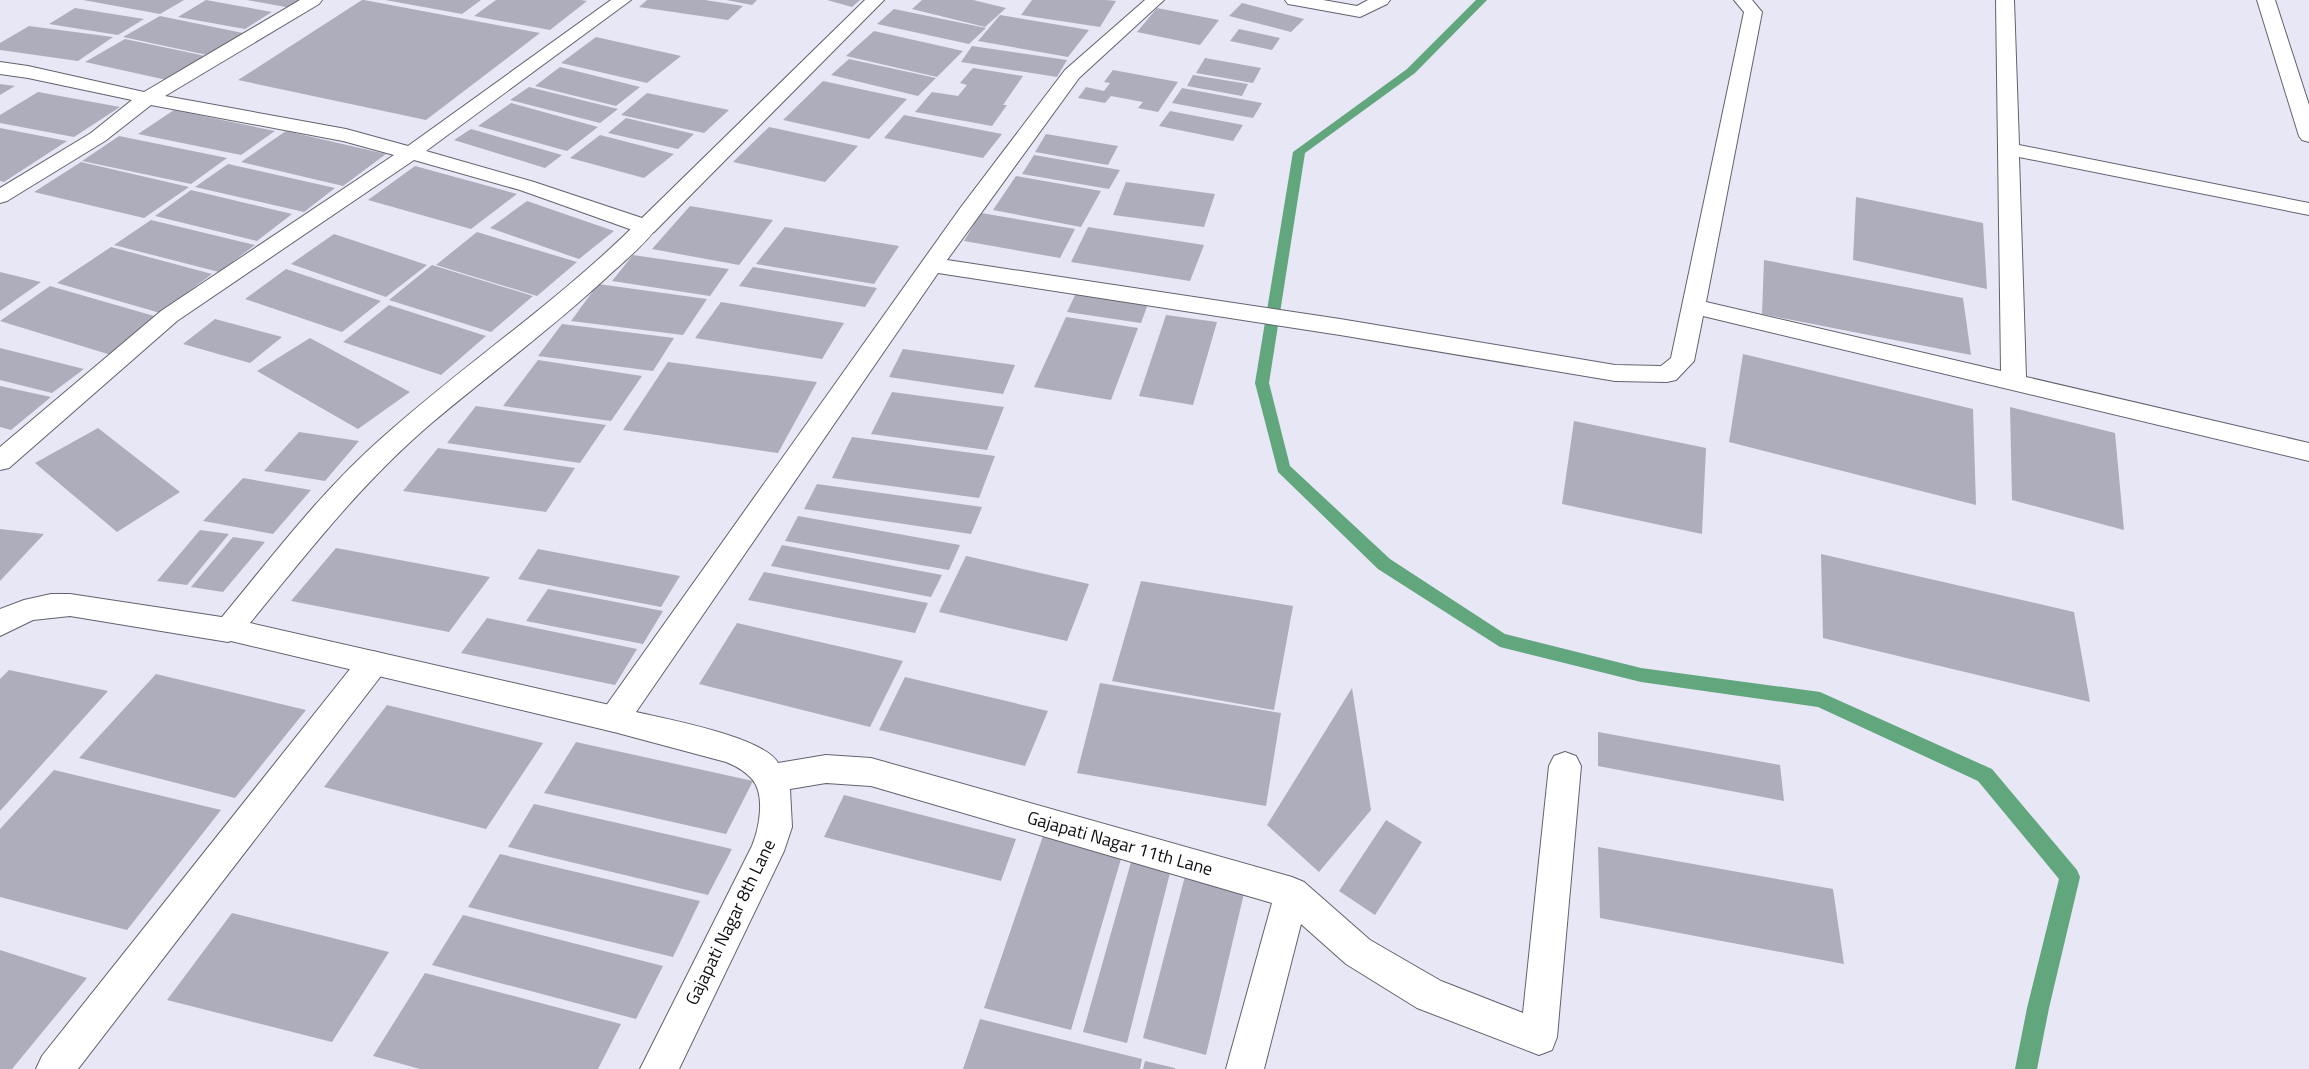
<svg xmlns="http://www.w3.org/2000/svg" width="2309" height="1069" font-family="'Titillium Web',sans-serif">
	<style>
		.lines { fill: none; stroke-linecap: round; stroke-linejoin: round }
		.stream { fill: #62a67d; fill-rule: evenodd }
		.building { fill: #adadbb }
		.lane-casing { stroke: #62626f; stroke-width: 2 }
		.street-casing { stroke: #62626f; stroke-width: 2 }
		.lane { fill: #fff; fill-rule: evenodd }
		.street { fill: #fff; fill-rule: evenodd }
		.labels { text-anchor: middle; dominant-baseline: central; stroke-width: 4; stroke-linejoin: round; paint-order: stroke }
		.near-street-label { font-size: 18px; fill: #0d0d12; stroke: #fff }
	</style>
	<rect width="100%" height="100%" fill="#e7e7f6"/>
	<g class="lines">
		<path class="stream" d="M1476 0H1487L1415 73 1305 153 1269 383 1290 466 1390 559 1505 634 1641 668 1820 692 1992 769 2077 870 2080 877 2049 1008 2037 1069H2015L2027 1008 2059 879 1978 781 1818 707 1641 682 1500 647 1378 569 1278 472 1255 383 1293 152 1407 69Z"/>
	</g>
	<path class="building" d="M83 0H184L160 14Z
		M206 0 272 12 245 29 178 17Z
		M247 0H302L291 8Z
		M362 0H364L540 33 426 120 238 80Z
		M385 0H481L462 14Z
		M496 0H581L587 1 550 30 474 16Z
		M647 0H705L743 6 728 20 639 7Z
		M726 0H757L752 5Z
		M827 0H860L852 7Z
		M922 0H973L1006 8 985 27 912 9Z
		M1032 0H1106L1116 1 1100 27 1021 15Z
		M1242 3 1304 19 1291 32 1229 16Z
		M75 8 144 19 118 35 49 24Z
		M1157 8 1219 20 1200 45 1137 32Z
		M894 9 986 28 969 44 877 24Z
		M1000 15 1089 30 1068 57 978 41Z
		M160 16 243 33 207 55 123 37Z
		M29 26 113 37 78 61 0 50V43Z
		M1239 29 1280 38 1272 50 1230 41Z
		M874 31 963 51 937 77 846 56Z
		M596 37 681 56 647 83 561 63Z
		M125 39 215 58 176 82 85 62Z
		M972 46 1067 60 1057 77 961 62Z
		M1205 58 1261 68 1253 83 1196 73Z
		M849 59 936 78 918 96 831 75Z
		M560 67 640 87 616 106 535 86Z
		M973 68 1023 76 1003 105H1007L992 126 915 112 932 92 958 96 967 85 960 83Z
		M1113 70 1178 82 1158 112 1138 108 1143 102 1111 96 1105 103 1078 98 1086 87 1104 91 1110 83 1104 82Z
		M1193 75 1248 84 1242 96 1187 86Z
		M823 81 907 99 869 139 783 120Z
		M0 84 15 86 0 95Z
		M529 87 618 109 600 123 510 100Z
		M1182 88 1262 103 1253 118 1172 103Z
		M38 92 120 107 74 137 0 123V115Z
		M647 93 729 110 704 133 621 115Z
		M511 103 598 127 567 151 478 126Z
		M174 110 275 131 241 155 138 134Z
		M1170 111 1243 125 1233 141 1159 126Z
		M904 115 1002 134 983 158 884 138Z
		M626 118 694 134 678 149 608 133Z
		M769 127 858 146 825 182 733 162Z
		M0 128 67 141 4 182 0 181Z
		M471 129 562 155 545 168 454 140Z
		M286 131 386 154 343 186 241 162Z
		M1046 134 1118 146 1108 165 1035 152Z
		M600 135 674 154 644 178 570 158Z
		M119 136 227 158 191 184 82 161Z
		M1034 155 1120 170 1109 189 1022 174Z
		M81 162 189 187 144 218 34 192Z
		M228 164 335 188 304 212 195 187Z
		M415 166 517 194 471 229 368 200Z
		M1016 176 1101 191 1081 227 993 210Z
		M1126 182 1215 194 1204 227 1113 215Z
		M191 190 292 214 257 241 155 216Z
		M1856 197 1983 223 1987 289 1853 260Z
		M527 201 614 231 579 259 490 228Z
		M690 206 773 220 739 265 652 249Z
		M981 213 1075 229 1060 258 964 241Z
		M151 220 255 245 219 272 114 245Z
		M785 227 899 246 874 284 756 264Z
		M1088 227 1204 245 1190 281 1071 262Z
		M477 232 577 262 537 296 436 265Z
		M334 234 427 265 386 297 291 264Z
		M111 247 212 274 160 313 57 283Z
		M633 255 729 269 710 296 612 281Z
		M1764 260 1963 298 1971 355 1762 314Z
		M432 265 533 296 491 332 389 300Z
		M753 267 877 288 865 307 739 286Z
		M286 269 381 301 342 332 245 299Z
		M0 272 41 282 0 311Z
		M598 284 707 299 683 335 571 321Z
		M50 286 161 318 111 355 0 321Z
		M1076 293 1148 304 1141 323 1067 312Z
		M721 302 844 323 822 359 695 338Z
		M389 305 486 336 441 375 343 342Z
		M1166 315 1217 322 1193 405 1139 396Z
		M1066 317 1138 328 1111 400 1034 387Z
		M215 319 282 337 250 363 183 344Z
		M562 324 674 338 653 371 538 356Z
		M310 338 410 392 358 429 257 371Z
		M0 348 84 369 52 393 0 380Z
		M903 349 1015 365 1003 394 889 377Z
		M1743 354 1973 409 1976 505 1729 442Z
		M538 360 642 376 611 421 503 406Z
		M668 362 817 382 778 453 623 430Z
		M0 386 51 397 11 430 0 427Z
		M892 392 1004 407 987 450 871 434Z
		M476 406 606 425 580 463 447 443Z
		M2010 407 2115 433 2124 530 2012 500Z
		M1574 421 1706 448 1702 534 1562 504Z
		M98 428 180 492 117 532 35 463Z
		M299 432 359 441 325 481 264 471Z
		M852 437 995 456 979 498 832 478Z
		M438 448 575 468 546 512 403 491Z
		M243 478 311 490 273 534 203 521Z
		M817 484 982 507 971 534 804 509Z
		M798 516 960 545 949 570 785 541Z
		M0 529 44 534 0 581Z
		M200 530 229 534 187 585 157 581Z
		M233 537 265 542 223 592 191 587Z
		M782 545 942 575 931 597 771 566Z
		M336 548 490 577 449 632 291 601Z
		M538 549 680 576 661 607 518 579Z
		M1821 554 2074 612 2090 702 1823 638Z
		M966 556 1089 584 1067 641 939 612Z
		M764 572 928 603 915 633 748 600Z
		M1141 581 1293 606 1274 710 1112 681Z
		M548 589 663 611 643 644 526 621Z
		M487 618 637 649 615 685 461 653Z
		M737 623 903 661 870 727 699 684Z
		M9 670 108 691 0 811V679Z
		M156 674 306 710 235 798 79 758Z
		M905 677 1048 711 1025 766 879 730Z
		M1100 683 1281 713 1266 806 1077 773Z
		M1352 688 1371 810 1319 872 1267 825Z
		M387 705 543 743 486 829 324 787Z
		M1598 732 1780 765 1784 801 1598 766Z
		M576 742 753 781 726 834 544 793Z
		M54 770 221 810 127 930 0 897V829Z
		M844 795 1016 839 1001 881 824 837Z
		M534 804 732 849 708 895 508 847Z
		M1386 820 1422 842 1375 915 1339 891Z
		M1044 833 1123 852 1071 1030 984 1008Z
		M1598 847 1833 889 1844 964 1600 918Z
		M500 854 700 901 673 957 468 907Z
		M1133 855 1172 865 1127 1043 1083 1032Z
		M1185 876 1245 889 1206 1055 1143 1038Z
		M232 913 389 952 332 1042 167 1000Z
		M463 915 663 966 636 1019 432 965Z
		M0 950 87 978 12 1069H0Z
		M425 973 621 1024 598 1069H420L373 1056Z
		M980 1019 1142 1059 1140 1069H963Z
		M1145 1061 1175 1068V1069H1143Z"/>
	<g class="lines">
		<defs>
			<path id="lane" d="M646 220 654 222 657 227C644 246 623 262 606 278 551 329 491 373 434 421 363 481 308 552 250 623L614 706 625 710 629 719 625 728 614 732 218 638 213 630 218 622C271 558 321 491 384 436 467 362 559 301 638 222Z"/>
			<path id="street" d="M300 0H322L319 4 165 96 346 129 408 146 611 0H631L426 151 534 182 642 218 865 0H884L654 232 646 234 638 232 520 190 414 160 177 321 9 468 0 470V447L161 311 394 155 343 141 151 105 105 141 7 201 0 203V188L91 133 132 100 28 78 0 74V62L28 66 144 92Z
				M1145 0H1164L1079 78 947 260 1340 319 1615 365 1661 366 1671 358 1744 12 1734 0H1752L1762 12 1706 302 2001 371 1996 0H2014L2019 145 2309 203V215L2019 157 2026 377 2309 443V461L1703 316 1694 361 1676 380 1667 382 1615 381 1340 335 938 273 636 712C666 719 764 737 778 763L826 755 871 758 1292 877 1304 882 1370 940 1441 981 1523 1013 1549 766 1554 756 1565 752 1576 756 1581 766 1557 1037 1552 1050 1539 1055 1417 1008 1346 964 1301 924 1264 1069H1226L1272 903 871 786 826 783 790 789 792 827 784 851 679 1069H640L752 846C759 829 766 795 752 779 745 771 736 766 726 762L614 732 603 728 599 719 603 710 961 207 1065 70Z
				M1285 0H1323L1357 6 1368 0H1390L1387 4 1360 17 1294 5 1288 4Z
				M2257 0H2275L2309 105V142L2302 140 2299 136Z
				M51 594H70L228 618 238 622 243 630 238 638 228 642 70 616 33 620 0 636V609L24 600Z
				M373 651 384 654 388 663 384 672 78 1069H36L42 1056 362 654Z"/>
		</defs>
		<use href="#lane" class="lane-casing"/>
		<use href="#street" class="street-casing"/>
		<use href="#lane" class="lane"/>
		<use href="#street" class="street"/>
	</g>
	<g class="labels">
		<g class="near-street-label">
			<text transform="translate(1120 843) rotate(16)">Gajapati Nagar 11th Lane</text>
			<text transform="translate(730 922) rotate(-64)">Gajapati Nagar 8th Lane</text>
		</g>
	</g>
</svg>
